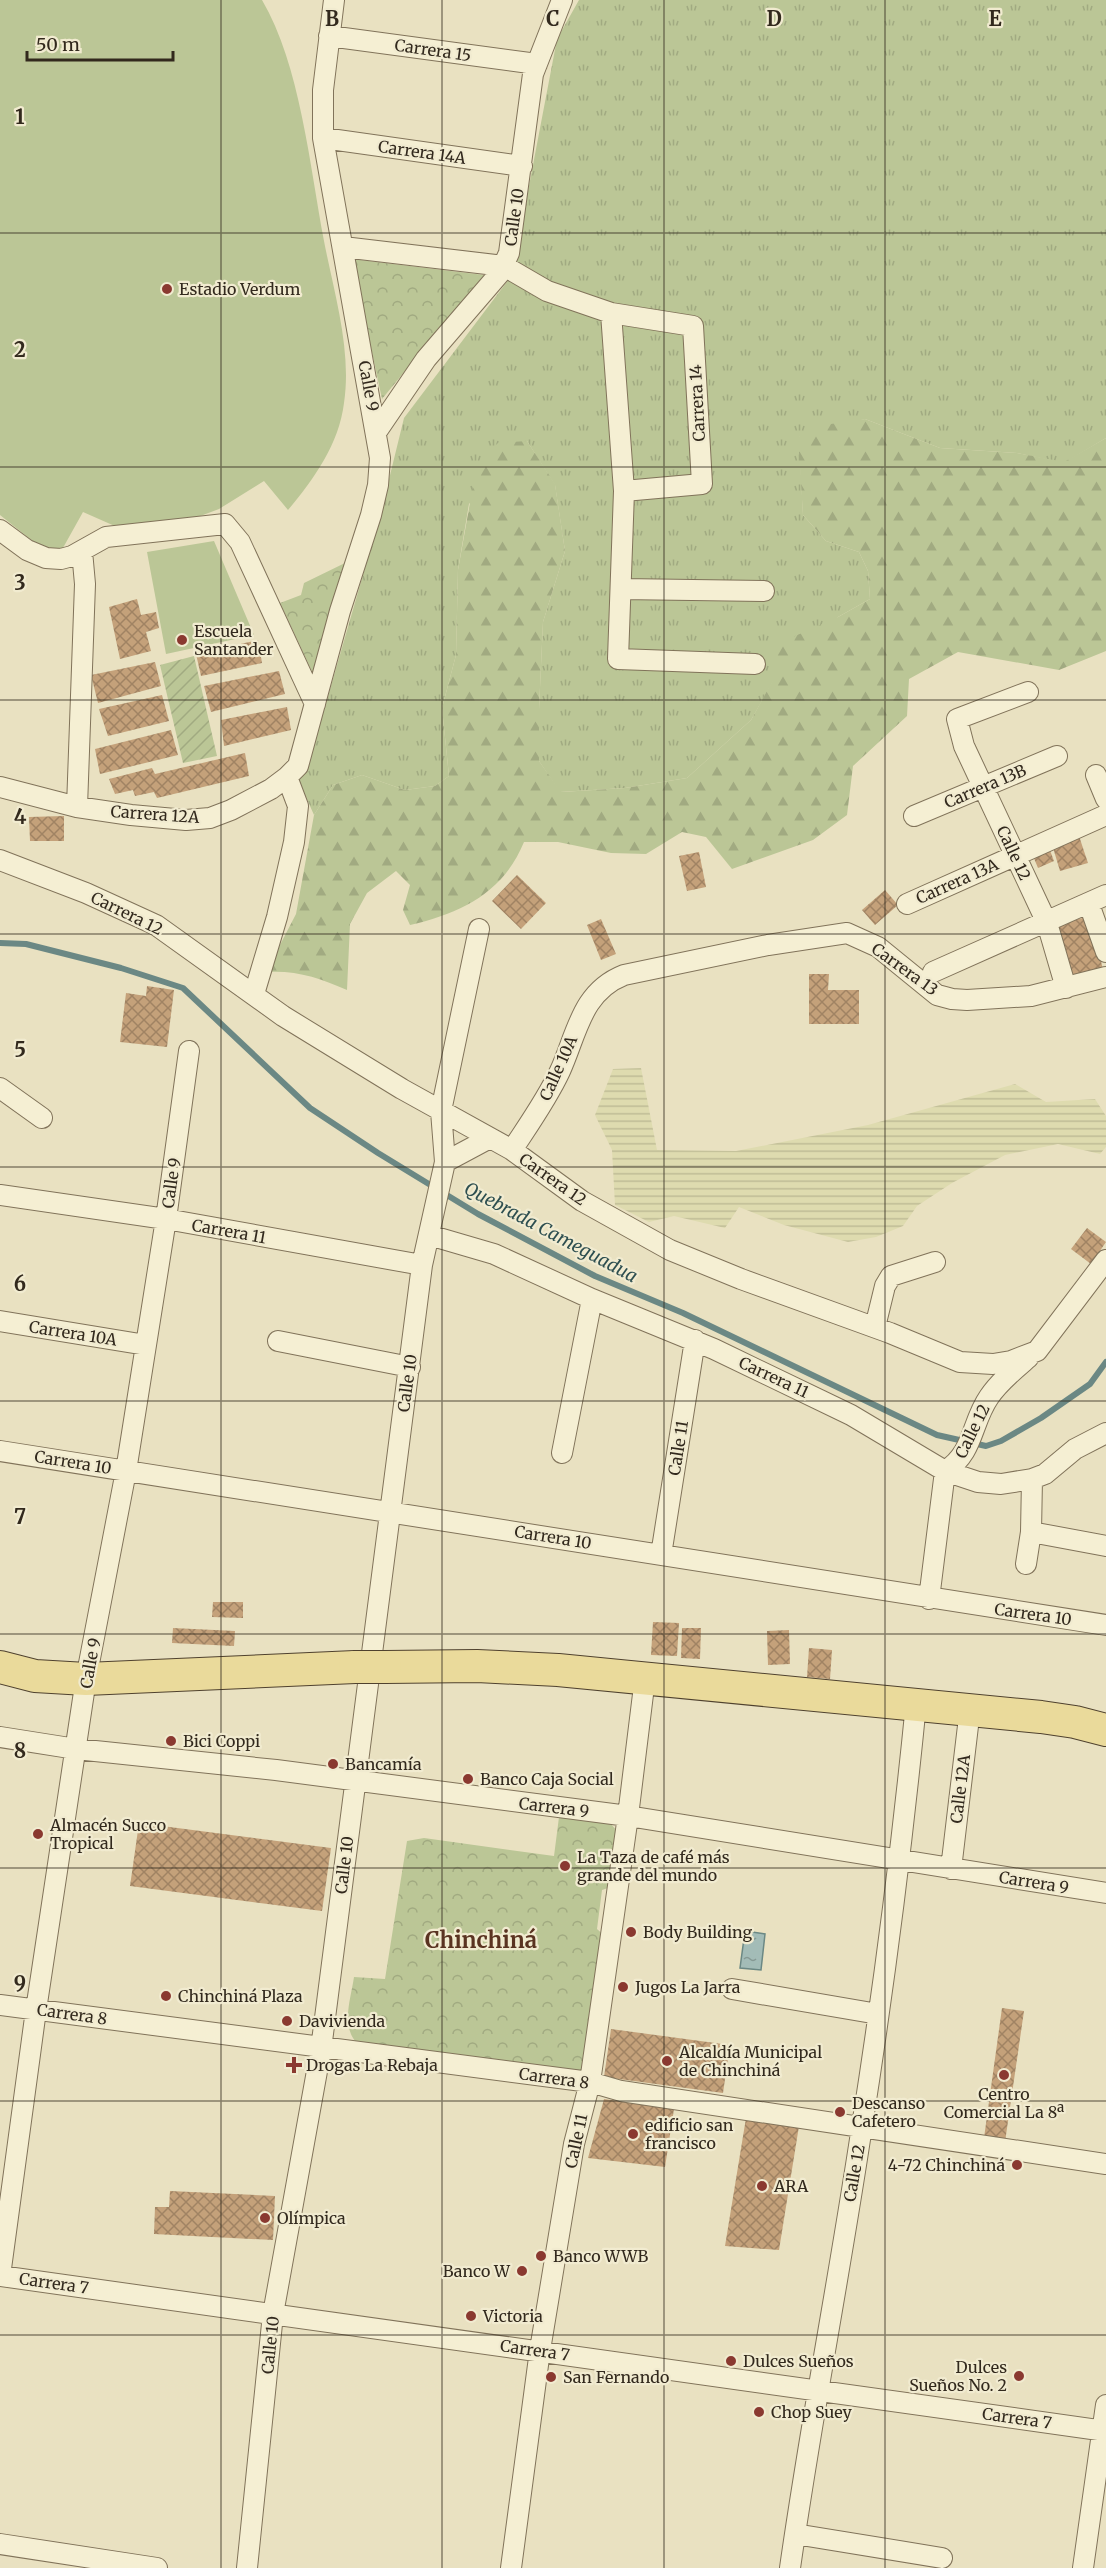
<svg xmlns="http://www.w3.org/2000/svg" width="1106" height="2568" font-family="Merriweather,serif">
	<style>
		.farmland { fill: url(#farmland-rules) }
		.grass { fill: url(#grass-tufts) }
		.forest { fill: url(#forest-firs) }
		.park { fill: url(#park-crowns) }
		.garden { fill: url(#garden-furrows) }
		.pitch { fill: #bbc696 }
		.water { fill: url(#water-ripples); stroke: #6b8884; stroke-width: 1.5 }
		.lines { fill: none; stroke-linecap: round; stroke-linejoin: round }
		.stream { stroke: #6b8884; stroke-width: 6 }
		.building { fill: url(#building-cross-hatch) }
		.street-casing { stroke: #81735a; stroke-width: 22 }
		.primary-casing { stroke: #4f412e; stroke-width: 34 }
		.street { stroke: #f5efd3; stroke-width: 20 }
		.primary { stroke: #eada9b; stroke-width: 32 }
		.primary-bridge-casing { stroke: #4f412e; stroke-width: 34; stroke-linecap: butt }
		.primary-bridge { stroke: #eada9b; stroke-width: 32 }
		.grid { fill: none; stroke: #32291d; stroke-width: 1.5; stroke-opacity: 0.55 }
		.poi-dot { fill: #8a3930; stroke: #f1ebd0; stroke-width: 2 }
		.labels { text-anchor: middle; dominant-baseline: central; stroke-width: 4.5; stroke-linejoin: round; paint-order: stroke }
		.street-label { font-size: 16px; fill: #32291d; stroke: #f1ebd0 }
		.poi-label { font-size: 16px; fill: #32291d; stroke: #f1ebd0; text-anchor: start }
		.water-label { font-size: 18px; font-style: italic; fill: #2e4f50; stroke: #f1ebd0 }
		.district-label { font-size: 22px; font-weight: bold; fill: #5a3321; stroke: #f1ebd0 }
		.grid-label { font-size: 20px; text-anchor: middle; font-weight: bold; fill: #32291d; stroke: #f1ebd0; stroke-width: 4.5; stroke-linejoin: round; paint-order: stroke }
	</style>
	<defs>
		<pattern id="farmland-rules" width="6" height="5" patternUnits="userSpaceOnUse" patternTransform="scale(1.5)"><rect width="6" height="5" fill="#dedbaf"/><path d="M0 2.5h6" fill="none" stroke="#bfbc96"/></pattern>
		<pattern id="grass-tufts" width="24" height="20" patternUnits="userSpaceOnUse" patternTransform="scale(1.5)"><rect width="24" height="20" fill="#bbc696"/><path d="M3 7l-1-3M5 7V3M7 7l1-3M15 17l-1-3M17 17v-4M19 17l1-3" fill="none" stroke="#a1aa81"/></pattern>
		<pattern id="forest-firs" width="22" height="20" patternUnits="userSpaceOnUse" patternTransform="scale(1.5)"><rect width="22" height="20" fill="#bbc696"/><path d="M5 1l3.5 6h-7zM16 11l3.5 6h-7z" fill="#a1aa81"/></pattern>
		<pattern id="park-crowns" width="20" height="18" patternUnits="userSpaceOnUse" patternTransform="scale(1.5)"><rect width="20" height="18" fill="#bbc696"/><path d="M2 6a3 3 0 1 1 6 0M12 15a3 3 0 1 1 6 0" fill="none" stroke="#a1aa81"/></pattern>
		<pattern id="garden-furrows" width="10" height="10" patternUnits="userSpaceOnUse" patternTransform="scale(1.5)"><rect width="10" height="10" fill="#bbc696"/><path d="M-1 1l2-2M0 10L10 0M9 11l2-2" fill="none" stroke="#a1aa81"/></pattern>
		<pattern id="water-ripples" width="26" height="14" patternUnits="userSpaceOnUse" patternTransform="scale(1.5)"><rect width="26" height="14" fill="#a3bcb7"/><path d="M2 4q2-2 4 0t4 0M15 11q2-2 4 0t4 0" fill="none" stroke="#859994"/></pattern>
		<pattern id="building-cross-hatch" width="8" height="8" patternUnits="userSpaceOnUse" patternTransform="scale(1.5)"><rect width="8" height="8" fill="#c4a17a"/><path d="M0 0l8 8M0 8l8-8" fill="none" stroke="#a08363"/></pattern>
	</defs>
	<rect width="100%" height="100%" fill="#e9e1c1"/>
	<path class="farmland" d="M641 1068 657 1150 736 1151 868 1125 1015 1084 1046 1102 1095 1099 1106 1116V1147L1100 1154 1058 1144 1005 1155 952 1183 917 1206 903 1226 876 1237 848 1242 784 1225 739 1207 725 1228 674 1216 649 1222 615 1205 612 1150 595 1115 613 1069Z"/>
	<path class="grass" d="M579 0H1106V438L1064 463 1017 453 940 448 865 419 799 437 803 515 826 541 859 552 868 571 870 599 838 617 779 671 751 720 687 778 625 788 560 792 539 761V709L543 622 565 551 555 485 527 441 469 504 458 570 456 655 442 708 449 776 435 786 405 790 362 775 333 785 314 815 298 779 309 762 380 516 404 418 512 275 557 39Z"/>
	<path class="forest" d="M865 419 940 448 1017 453 1064 462 1106 438V651L1059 670 958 652 909 679 907 716 853 766 847 815 813 840 732 869 706 837 682 832 646 854 611 853 558 842H524C503 893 461 913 410 925L403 910 410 885 396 871 367 893 350 924 347 990C320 978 296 970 266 972L296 914 314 815 333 785 362 775 405 790 435 786 449 776 442 708 456 655 458 570 477 463 498 443 527 441 555 484 565 551 543 622 539 709V761L561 792 625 788 687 778 751 720 778 671 775 645 838 617 870 599 868 571 859 552 826 541 803 515 798 437 824 425Z"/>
	<path class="park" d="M352 259 484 275 382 399Z
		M345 563 314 676 280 603 301 595 304 583Z
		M565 1815 610 1823 618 1832 614 1886 602 1890 597 1929 608 1939 586 2067 578 2072 356 2042C341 2025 351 1998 354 1977L385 1979 407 1841 424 1838 554 1856 559 1817Z"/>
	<path class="garden" d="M194 656 217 756 183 763 160 665Z"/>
	<path class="pitch" d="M0 0H262C300 64 310 167 324 241 334 293 352 350 344 403 339 444 314 479 288 510L264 481 219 509 195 518 117 527 83 512 59 555 40 547 0 515Z
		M214 541 254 635 166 654 147 552Z"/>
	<path class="water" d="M745 1931 765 1934 761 1970 740 1968Z"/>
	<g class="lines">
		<path class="stream" d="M0 943 26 944 121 968 183 988 310 1108 378 1153 478 1214 595 1276 683 1313 937 1435 986 1446 1001 1441 1041 1418 1090 1384 1106 1362"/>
	</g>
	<path class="building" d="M137 599 141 615 156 612 159 628 146 632 151 651 120 659 109 607Z
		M258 640 262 663 201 676 196 654Z
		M155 662 161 686 98 703 91 675Z
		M279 671 285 694 211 712 204 686Z
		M162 695 169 721 108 736 99 709Z
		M287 707 291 730 224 746 221 720Z
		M171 730 178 755 100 774 95 749Z
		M245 753 249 776 157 798 154 792 135 796 133 790 115 794 109 779 152 768 155 774Z
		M64 816V841H30L29 817Z
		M1078 833 1088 863 1060 871 1051 841Z
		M1048 845 1054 861 1038 868 1031 851Z
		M699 852 706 887 687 891 679 856Z
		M517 875 546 903 521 929 492 901Z
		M885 890 898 905 875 925 862 910Z
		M1091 916 1103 970 1069 977 1057 924Z
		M601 919 616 954 601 960 587 925Z
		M809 974H829L828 990H859V1024H809Z
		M147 986 174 990 167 1047 120 1042 126 993 146 996Z
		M1087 1228 1106 1242 1091 1264 1071 1249Z
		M213 1602H243V1618L212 1617Z
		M653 1622 679 1623 677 1656 651 1655Z
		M173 1628 235 1631 234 1646 172 1643Z
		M682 1628H701L700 1659 681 1658Z
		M789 1630 790 1664 768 1665 767 1631Z
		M809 1648 832 1650 830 1679 807 1677Z
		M139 1823 331 1848 322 1911 130 1886Z
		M1002 2008 1024 2011 1005 2142 984 2138Z
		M611 2029 730 2045 723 2093 604 2077Z
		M604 2099 674 2109 665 2167 588 2158Z
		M746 2118 799 2126 779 2250 725 2246Z
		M170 2191 275 2196 273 2240 154 2234 155 2207H169Z"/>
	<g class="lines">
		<defs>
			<path id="street" d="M329 36 537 64
				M323 138 522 166
				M343 247 504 266 547 291 611 313 693 326 702 484 624 491 618 659 755 664
				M611 313 624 491
				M377 431 426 359 500 273 509 253 533 74 562 0
				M0 530 27 550 46 558 61 559 72 556 106 537 225 524 240 542 315 704
				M621 589 764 591
				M1028 692 957 719 964 746 1047 923 1066 988
				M1096 775 1106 799
				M0 787 77 807 131 815 186 820 210 818 231 810 271 789 287 777 298 766 340 611 371 515 378 485 380 458 323 138V90L334 0
				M77 807 85 584 82 551
				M914 816 1057 756
				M0 860 86 893 156 925 283 1016 402 1089 512 1150 582 1201 670 1250 741 1279 890 1333 960 1362 993 1364 1011 1361 1037 1351 1106 1260
				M907 904 1106 815
				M1089 904 1106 952
				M933 972 1106 895
				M254 994 277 917 294 842 298 806 287 777
				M0 1088 42 1118
				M512 1150C529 1124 547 1099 560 1071 577 1034 581 992 624 975L768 945 847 933 878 947 937 995 952 999 967 1000 1031 996 1106 977
				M445 1162 441 1111 479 929
				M0 1195 166 1219 422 1265
				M429 1235 494 1254 592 1299 714 1349 851 1415 945 1471 978 1482 1001 1484 1032 1479 1045 1474 1075 1449 1106 1433
				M0 1321 146 1345
				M875 1327 885 1286 891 1276 935 1262
				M278 1341 410 1367
				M0 1451 1106 1625
				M562 1453 592 1299
				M1031 1532 1106 1546
				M661 1555 695 1340
				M1026 1564 1031 1532 1032 1479
				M929 1599 945 1471C974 1453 971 1423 989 1397 999 1382 1014 1370 1028 1358
				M0 1737 76 1749 276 1770 628 1816 1106 1893
				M951 1869 970 1709
				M732 1989 878 2014
				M0 2005 590 2082 621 2091 1106 2164
				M0 2276 36 2010 86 1679 126 1471 166 1219 189 1051
				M0 2276 1106 2431
				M795 2534 942 2558
				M0 2544 157 2568
				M247 2568 273 2314 321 2049 422 1265 445 1162 488 1139
				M511 2568 540 2350 574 2144 590 2082 628 1816 645 1678
				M790 2568C811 2420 840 2274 862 2126 884 1986 902 1846 916 1704
				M1083 2568 1106 2405"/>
			<path id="primary" d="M0 1667 35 1676 86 1679 355 1667
				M385 1667 477 1666 558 1670 1041 1717 1075 1722 1106 1730"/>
		</defs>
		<use href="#street" class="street-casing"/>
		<use href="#primary" class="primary-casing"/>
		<use href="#street" class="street"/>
		<use href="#primary" class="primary"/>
		<defs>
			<path id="primary-bridge" d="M355 1667H385"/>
		</defs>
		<use href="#primary-bridge" class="primary-bridge-casing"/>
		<use href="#primary-bridge" class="primary-bridge"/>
	</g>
	<path class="grid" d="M221 0V2568M442 0V2568M664 0V2568M885 0V2568M0 233H1106M0 467H1106M0 700H1106M0 934H1106M0 1167H1106M0 1401H1106M0 1634H1106M0 1868H1106M0 2101H1106M0 2335H1106"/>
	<g class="poi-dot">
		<circle cx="167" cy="289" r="6"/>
		<circle cx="182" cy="640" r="6"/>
		<circle cx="171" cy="1741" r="6"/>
		<circle cx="333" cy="1764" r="6"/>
		<circle cx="468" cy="1779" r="6"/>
		<circle cx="38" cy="1834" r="6"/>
		<circle cx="565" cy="1866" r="6"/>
		<circle cx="631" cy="1932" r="6"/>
		<circle cx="623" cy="1987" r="6"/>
		<circle cx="166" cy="1996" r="6"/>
		<circle cx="287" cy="2021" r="6"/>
		<circle cx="667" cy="2061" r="6"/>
		<path d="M291 2056h6v6h6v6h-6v6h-6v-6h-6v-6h6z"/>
		<circle cx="1004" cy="2075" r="6"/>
		<circle cx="840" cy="2112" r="6"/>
		<circle cx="633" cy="2134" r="6"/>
		<circle cx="1017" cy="2165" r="6"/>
		<circle cx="762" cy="2186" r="6"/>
		<circle cx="265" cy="2218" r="6"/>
		<circle cx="541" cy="2256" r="6"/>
		<circle cx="522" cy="2271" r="6"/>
		<circle cx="471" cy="2316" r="6"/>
		<circle cx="731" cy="2361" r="6"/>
		<circle cx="1019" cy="2376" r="6"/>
		<circle cx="551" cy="2377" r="6"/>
		<circle cx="759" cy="2412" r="6"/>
	</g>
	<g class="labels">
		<g class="street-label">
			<text transform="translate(433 50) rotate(8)">Carrera 15</text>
			<text transform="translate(422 152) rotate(8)">Carrera 14A</text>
			<text transform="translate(514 217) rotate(-82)">Calle 10</text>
			<text transform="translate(369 386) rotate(79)">Calle 9</text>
			<text transform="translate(697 403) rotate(-93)">Carrera 14</text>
			<text transform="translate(985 786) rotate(-23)">Carrera 13B</text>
			<text transform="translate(155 814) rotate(4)">Carrera 12A</text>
			<text transform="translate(1014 853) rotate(65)">Calle 12</text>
			<text transform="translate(957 881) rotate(-24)">Carrera 13A</text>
			<text transform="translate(127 913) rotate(26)">Carrera 12</text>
			<text transform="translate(905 969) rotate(36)">Carrera 13</text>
			<text transform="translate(558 1068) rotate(-66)">Calle 10A</text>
			<text transform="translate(553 1179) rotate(35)">Carrera 12</text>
			<text transform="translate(171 1183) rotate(-82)">Calle 9</text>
			<text transform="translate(229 1231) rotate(10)">Carrera 11</text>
			<text transform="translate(73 1333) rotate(9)">Carrera 10A</text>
			<text transform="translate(774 1377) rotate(25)">Carrera 11</text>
			<text transform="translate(407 1383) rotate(-82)">Calle 10</text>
			<text transform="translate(972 1431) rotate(-64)">Calle 12</text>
			<text transform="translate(678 1448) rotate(-81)">Calle 11</text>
			<text transform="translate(73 1462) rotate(9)">Carrera 10</text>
			<text transform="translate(553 1537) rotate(9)">Carrera 10</text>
			<text transform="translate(1033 1614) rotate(8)">Carrera 10</text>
			<text transform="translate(90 1663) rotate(-80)">Calle 9</text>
			<text transform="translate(960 1789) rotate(-83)">Calle 12A</text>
			<text transform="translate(554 1807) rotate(7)">Carrera 9</text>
			<text transform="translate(344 1865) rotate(-83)">Calle 10</text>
			<text transform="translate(1034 1882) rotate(9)">Carrera 9</text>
			<text transform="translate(72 2014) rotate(8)">Carrera 8</text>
			<text transform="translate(554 2078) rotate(8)">Carrera 8</text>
			<text transform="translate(576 2141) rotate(-78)">Calle 11</text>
			<text transform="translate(854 2173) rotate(-80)">Calle 12</text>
			<text transform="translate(54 2283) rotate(8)">Carrera 7</text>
			<text transform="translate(270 2345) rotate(-84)">Calle 10</text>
			<text transform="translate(535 2350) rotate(8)">Carrera 7</text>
			<text transform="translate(1017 2418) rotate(8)">Carrera 7</text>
		</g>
		<g class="poi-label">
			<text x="179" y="289">Estadio Verdum</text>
			<text x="194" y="631">Escuela<tspan x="194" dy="18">Santander</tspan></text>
			<text x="183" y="1741">Bici Coppi</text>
			<text x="345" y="1764">Bancamía</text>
			<text x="480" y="1779">Banco Caja Social</text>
			<text x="50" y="1825">Almacén Succo<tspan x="50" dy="18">Tropical</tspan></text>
			<text x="577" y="1857">La Taza de café más<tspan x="577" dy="18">grande del mundo</tspan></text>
			<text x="643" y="1932">Body Building</text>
			<text x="635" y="1987">Jugos La Jarra</text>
			<text x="178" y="1996">Chinchiná Plaza</text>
			<text x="299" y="2021">Davivienda</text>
			<text x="679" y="2052">Alcaldía Municipal<tspan x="679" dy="18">de Chinchiná</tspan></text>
			<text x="306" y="2065">Drogas La Rebaja</text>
			<text x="1004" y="2094" text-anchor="middle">Centro<tspan x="1004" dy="18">Comercial La 8ª</tspan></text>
			<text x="852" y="2103">Descanso<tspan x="852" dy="18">Cafetero</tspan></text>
			<text x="645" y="2125">edificio san<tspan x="645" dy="18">francisco</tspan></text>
			<text x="1005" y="2165" text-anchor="end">4-72 Chinchiná</text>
			<text x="774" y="2186">ARA</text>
			<text x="277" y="2218">Olímpica</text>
			<text x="553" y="2256">Banco WWB</text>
			<text x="510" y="2271" text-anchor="end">Banco W</text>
			<text x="483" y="2316">Victoria</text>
			<text x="743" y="2361">Dulces Sueños</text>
			<text x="1007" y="2367" text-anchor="end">Dulces<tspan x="1007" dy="18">Sueños No. 2</tspan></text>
			<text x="563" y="2377">San Fernando</text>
			<text x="771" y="2412">Chop Suey</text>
		</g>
		<g class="water-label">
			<text transform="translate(551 1232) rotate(28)">Quebrada Cameguadua</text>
		</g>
		<g class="district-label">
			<text x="481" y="1940">Chinchiná</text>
		</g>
	</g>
	<g class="grid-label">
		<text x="332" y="26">B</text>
		<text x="553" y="26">C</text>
		<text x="774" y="26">D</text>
		<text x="995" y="26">E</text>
		<text x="20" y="124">1</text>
		<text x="20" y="357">2</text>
		<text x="20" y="590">3</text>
		<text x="20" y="824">4</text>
		<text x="20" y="1057">5</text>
		<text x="20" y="1291">6</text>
		<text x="20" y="1524">7</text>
		<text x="20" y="1758">8</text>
		<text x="20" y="1991">9</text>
	</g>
	<path d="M27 51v9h146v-9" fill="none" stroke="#32291d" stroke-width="3"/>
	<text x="36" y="51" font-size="18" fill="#32291d" stroke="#f1ebd0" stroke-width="4.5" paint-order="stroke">50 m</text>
</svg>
